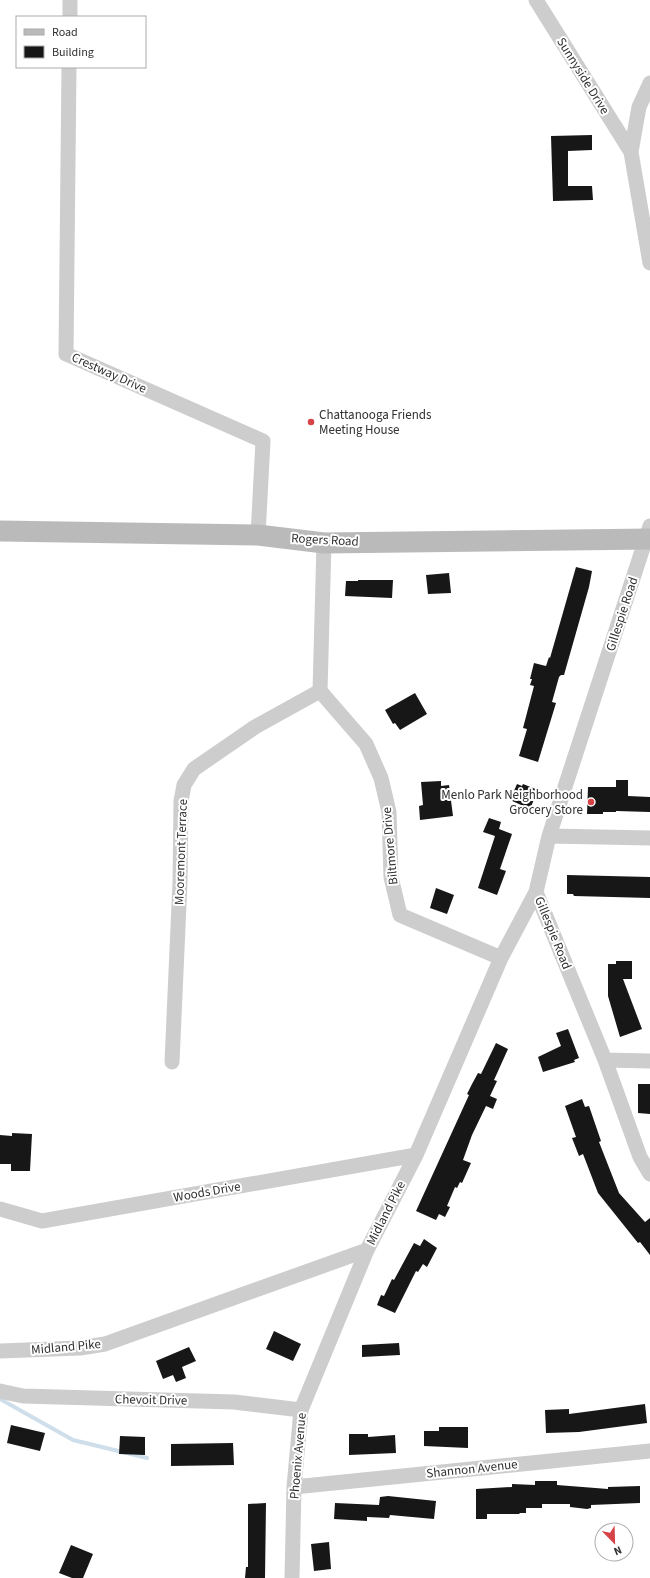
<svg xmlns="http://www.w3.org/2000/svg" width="650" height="1578" font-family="'Source Sans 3',sans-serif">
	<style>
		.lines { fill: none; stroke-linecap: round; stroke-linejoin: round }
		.stream { stroke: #cedeea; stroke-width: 4 }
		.building { fill: #171717 }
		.street { stroke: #cdcdcd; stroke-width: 15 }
		.secondary { stroke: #bababa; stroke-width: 21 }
		.poi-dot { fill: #d64347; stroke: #fff; stroke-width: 1.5 }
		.labels { text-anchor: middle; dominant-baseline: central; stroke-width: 4; stroke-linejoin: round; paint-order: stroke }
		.street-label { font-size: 13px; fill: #303030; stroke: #fff }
		.poi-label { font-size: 13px; fill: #303030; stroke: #fff; text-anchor: start }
	</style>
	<rect width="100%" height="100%" fill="#fff"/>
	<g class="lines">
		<path class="stream" d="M0 1399 73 1440 147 1458"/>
	</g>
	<path class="building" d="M592 135V150L568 151V186H592L593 200 553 201 551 136Z
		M576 567 592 571 589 587 564 675H561L559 677 552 702 556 703 538 762 519 756 527 729 523 728 534 686 530 685 532 679H530L534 663 546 666 549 657 550 658Z
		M449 573 451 593 428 594 426 575Z
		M358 580H393L392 598 345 596 346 581H358Z
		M415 693 427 714 400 730 395 723 393 724 385 710Z
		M616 780H628V796L650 797V812L616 811V812H603V814H587L588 787H616Z
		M441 781V786L449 785 453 816 420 820 419 806 423 805 421 782Z
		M517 784 522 786 523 784 538 790 530 809 510 800Z
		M489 818 501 822 499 829 512 834 500 869 506 871 497 895 478 888 495 836 483 832Z
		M567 875 650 877V898L574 896 573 894H567Z
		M436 888 454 895 447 914 430 908Z
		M616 961H632V979H623L642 1029 620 1037 608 996V964H616Z
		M568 1029 579 1058 574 1060 575 1062 543 1072 538 1057 561 1046 556 1033Z
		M496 1043 508 1049 494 1080 497 1081 490 1096 497 1099 493 1109 486 1106 472 1135 463 1160 471 1163 462 1183 460 1182 457 1188 455 1187 447 1206 450 1207 445 1217 439 1214 436 1220 416 1211 469 1095 467 1094 472 1084 478 1073 481 1074Z
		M638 1084H650V1114L638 1113Z
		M582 1099 585 1107 589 1106 601 1141 599 1142 619 1193 645 1222 650 1218V1255L640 1242 638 1243 598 1193 583 1154 579 1156 572 1138 576 1137 565 1106Z
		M12 1133 32 1134 30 1171H11V1164H0V1135L12 1136Z
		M424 1239 437 1248 427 1267 423 1264 418 1272 416 1271 395 1313 377 1305 381 1295 384 1296 392 1279 394 1280 414 1243 420 1246Z
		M274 1331 301 1344 293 1361 266 1349Z
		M399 1343 400 1355 362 1357V1345Z
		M189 1347 196 1361 182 1367 186 1378 176 1382 173 1375 163 1379 156 1361Z
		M645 1404 647 1423 579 1432 546 1433 545 1410 569 1409V1414Z
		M11 1425 45 1433 40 1451 7 1443Z
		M439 1427H468V1448L424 1446V1431H439Z
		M349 1434H368V1437L395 1435 396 1453 349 1455Z
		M120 1436 145 1437V1455L119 1454Z
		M233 1443 234 1465 171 1466V1444Z
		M535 1481H557V1485L608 1489V1487L640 1486V1503L591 1505V1508L587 1509 570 1507V1504H542V1508H526V1513H520L519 1514H487V1519H476V1489L512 1487V1484L535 1485Z
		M388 1496 436 1501 434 1519 390 1515 389 1518 367 1517V1521L334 1519 335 1503 379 1505 380 1497Z
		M266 1503 265 1578H245L246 1567H248V1504Z
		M329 1542 331 1569 314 1571 311 1544Z
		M71 1545 93 1554 83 1578H72L59 1573Z"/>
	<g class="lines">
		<path class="street" d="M536 0 631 152
			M70 17V0
			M69 67 66 354 263 441 258 535
			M650 83 639 107 631 152 650 263
			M324 543 320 691 366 744 381 778 389 812 391 877 400 915 501 958
			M549 836 650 838
			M536 892 605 1060 640 1157 650 1174
			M605 1060 650 1061
			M172 1062 180 882 181 801 184 785 194 769 255 727 320 691
			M0 1209 42 1221 416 1155
			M0 1351 80 1348 105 1344 367 1250
			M0 1391 23 1396 234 1402 301 1410
			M294 1487 650 1451
			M292 1578 294 1487 301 1410 367 1250 416 1155 501 958 536 892 549 836 650 526"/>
		<path class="secondary" d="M0 531 258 535 324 543 650 539"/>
	</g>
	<g class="poi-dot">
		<circle cx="311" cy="422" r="4"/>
		<circle cx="591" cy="802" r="4"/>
	</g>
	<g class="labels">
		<g class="street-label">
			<text transform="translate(583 76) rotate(58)">Sunnyside Drive</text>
			<text transform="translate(109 373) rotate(24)">Crestway Drive</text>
			<text transform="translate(325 540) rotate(3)">Rogers Road</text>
			<text transform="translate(622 614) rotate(-72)">Gillespie Road</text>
			<text transform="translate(390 846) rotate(-95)">Biltmore Drive</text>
			<text transform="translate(181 852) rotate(-88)">Mooremont Terrace</text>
			<text transform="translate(553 933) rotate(68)">Gillespie Road</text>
			<text transform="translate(207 1192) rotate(-10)">Woods Drive</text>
			<text transform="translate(386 1213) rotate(-63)">Midland Pike</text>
			<text transform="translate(66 1347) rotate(-5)">Midland Pike</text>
			<text transform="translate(151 1400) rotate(1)">Chevoit Drive</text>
			<text transform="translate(298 1456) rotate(-85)">Phoenix Avenue</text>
			<text transform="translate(472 1469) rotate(-6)">Shannon Avenue</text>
		</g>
		<g class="poi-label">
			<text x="319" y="415">Chattanooga Friends<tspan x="319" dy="15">Meeting House</tspan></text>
			<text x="583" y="795" text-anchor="end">Menlo Park Neighborhood<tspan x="583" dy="15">Grocery Store</tspan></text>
		</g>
	</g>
	<rect x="16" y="16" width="130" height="52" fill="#ffffff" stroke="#acacac"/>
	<rect x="24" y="29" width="20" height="6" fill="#bababa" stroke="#acacac"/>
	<text x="52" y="36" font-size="12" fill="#303030">Road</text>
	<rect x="24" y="46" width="20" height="12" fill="#171717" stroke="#acacac"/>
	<text x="52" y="56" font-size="12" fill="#303030">Building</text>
	<g transform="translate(614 1542) rotate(157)"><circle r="19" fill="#ffffff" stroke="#acacac"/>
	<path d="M0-3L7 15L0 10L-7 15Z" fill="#d64347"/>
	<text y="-6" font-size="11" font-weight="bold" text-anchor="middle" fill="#303030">N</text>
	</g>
</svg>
